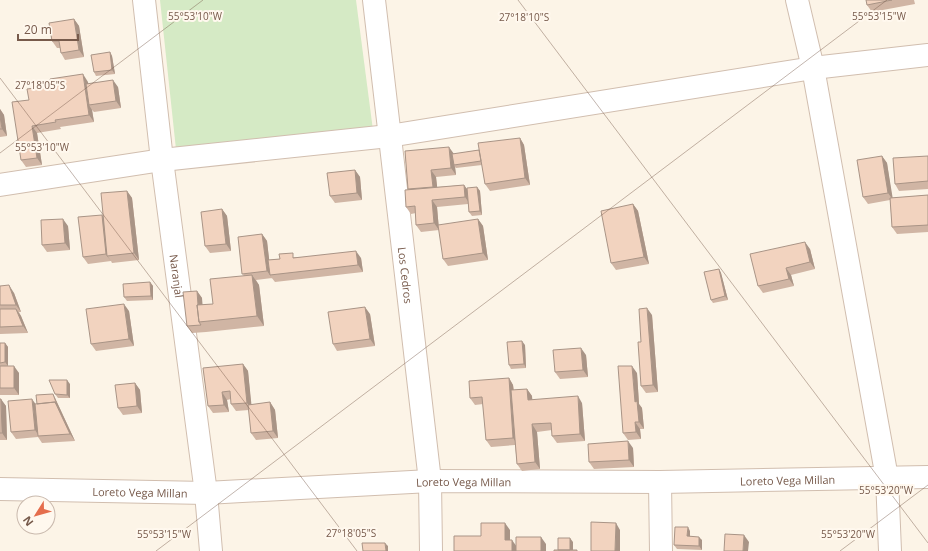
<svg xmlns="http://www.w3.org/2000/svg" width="928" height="551" font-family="'Open Sans',sans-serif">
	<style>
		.green { fill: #d5eac5 }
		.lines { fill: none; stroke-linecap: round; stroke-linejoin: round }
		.minor-casing { stroke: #d1beaf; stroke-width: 24 }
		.minor { stroke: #fff; stroke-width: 22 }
		.wall { fill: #d0b5a4 }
		.shaded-wall { fill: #a99486 }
		.building { fill: #f2d3bf; stroke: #a99486 }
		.ticks { fill: none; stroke: #775a4b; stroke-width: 1; stroke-opacity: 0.45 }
		.labels { text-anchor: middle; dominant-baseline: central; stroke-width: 4; stroke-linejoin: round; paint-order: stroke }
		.street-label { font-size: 11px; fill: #775a4b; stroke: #fff8ee }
		.ticks-label { font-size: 10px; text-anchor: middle; fill: #775a4b; stroke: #fff8ee; stroke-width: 4; stroke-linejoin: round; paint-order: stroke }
	</style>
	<rect width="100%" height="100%" fill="#fcf4e7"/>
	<path class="green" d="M160 0H356L374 138 178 168Z"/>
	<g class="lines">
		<defs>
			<g id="minor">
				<path id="s1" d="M144 0 162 160 206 493 211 551"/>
				<path id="s2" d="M374 0 430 481 431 551"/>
				<path d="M797 0 813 68 887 478 890 551"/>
				<path d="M0 185 162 160 389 136 813 68 928 55"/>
				<path d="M660 482 661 551"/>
				<path id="s3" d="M0 489 206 493 430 481 660 482 928 477"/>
			</g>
		</defs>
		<use href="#minor" class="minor-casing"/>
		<use href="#minor" class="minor"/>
	</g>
	<path class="wall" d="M866 0H914L915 4 872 12 867 5Z
		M74 19 79 26 84 57 65 60 61 53 60 48H57L52 41Z
		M110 52 112 56 115 74 96 76 94 72Z
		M88 82V84L118 87 121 108 94 112 92 110 94 122 60 127 61 129 37 133 42 165 26 167 21 160 29 100Z
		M0 109 4 115 7 136 0 137Z
		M520 138 524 145 530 185 490 191 485 184 482 165 456 168 455 167 456 175 436 177 437 187 464 185 467 189 477 187 480 191 482 215 472 216 469 212 468 204 437 207 439 230 421 232 416 225V213L411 214 406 207 409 190 408 189 405 151 454 154 479 150Z
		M882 156 887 163 892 198 928 195V232L897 234 892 227 890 200 868 204 863 197Z
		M928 156V189L899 191 895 184Z
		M355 170 360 177 362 200 335 203 330 196Z
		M127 191 132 198 139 260 112 263 111 261 88 264 83 257 102 215 103 217Z
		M633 204 638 211 649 264 616 270 611 263Z
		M222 209 227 216 231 251 210 253 205 246Z
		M478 219 483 226 488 260 448 266 443 259Z
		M68 226 70 250 47 252 42 245Z
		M262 234 267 241 269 260 296 257 361 258 363 272 275 282 271 277 272 278 256 280 259 285 264 326 206 332V331V332L192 333 187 326 197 291 202 298V305L213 304 244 275 242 274Z
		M810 249 815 269 791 275 794 286 763 293 758 286Z
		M719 269 721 273 728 300 713 303 711 300Z
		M150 282 153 286V300L127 301 124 297Z
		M0 286 14 293 21 312H19L21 316 28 333 0 334Z
		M129 311 134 346 96 351 91 344Z
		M370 314 375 346 337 351 333 344Z
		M652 315 658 392 646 393 641 386V342Z
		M0 343H5L8 347V366L19 373V395H0Z
		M525 345 526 368 511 369 509 365Z
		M586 355 588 377 560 379 555 372Z
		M243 364 248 371 251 405 270 402 275 410 278 438 256 440 251 433 249 410 236 411 231 404V399L227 400 229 412 213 413 208 406Z
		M637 373 639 404 642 408 644 429H640L641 439 628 440 623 433Z
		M509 378 513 385 514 390 527 389 532 396V400L582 403 585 441 557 443 552 436V430L537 432 540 469 522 471 517 464 515 445 491 447 486 440 483 404 475 405 470 398Z
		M135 383 140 390 142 413 123 415 118 408Z
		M70 384V398H58L55 394Z
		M55 398 75 441 42 443 38 437 16 439 11 432Z
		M0 399 6 406 7 440H0Z
		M633 448 634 467 594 469 589 462Z
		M690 531V536L702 540V550L677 549 674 545Z"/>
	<path class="shaded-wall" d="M74 19 79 26 84 57 79 50Z
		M110 52 112 56 115 74 112 70Z
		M83 74 88 82 92 105H89L92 110 94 122 89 115Z
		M113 80 118 87 121 108 116 101Z
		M0 109 4 115 7 136 2 129 0 116Z
		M32 126 37 133 42 165 37 158Z
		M520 138 524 145 530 185 525 178Z
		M449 147 454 154V165L455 167 456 175 451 168Z
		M882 156 887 163 893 200 888 193Z
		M355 170 360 177 362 200 357 193Z
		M431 170 436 177 438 194 433 187Z
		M464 185 469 192 470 204 465 197Z
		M477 187 480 191 482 215 480 211Z
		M127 191 132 198 139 260 134 253Z
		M432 200 437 207 439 230 434 223Z
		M633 204 638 211 649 264 644 257Z
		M222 209 227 216 231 251 226 244Z
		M102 215 107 222V256L111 261 106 254Z
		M63 219 68 226 70 250 65 243Z
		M478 219 483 226 488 260 483 253Z
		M262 234 267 241 271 275H270L272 278 267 271Z
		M805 242 810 249 815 269 810 262Z
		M356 251 361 258 363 272 358 265Z
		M786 268 791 275 794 286 789 279Z
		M719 269 721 273 728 300 725 296Z
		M252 275 259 285 264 326 257 316Z
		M150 282 153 286V300L151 296Z
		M9 285 14 293 21 312 16 305Z
		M197 291 202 298 204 322H200Z
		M124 304 129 311 134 346 129 339Z
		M365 307 370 314 375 346 370 339Z
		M647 308 652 315 658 392 653 385Z
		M16 309 21 316 28 333 23 326Z
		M522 341 525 345 526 368 524 364Z
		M5 343 8 347V366L5 362Z
		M581 348 586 355 588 377 583 370Z
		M243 364 248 371 252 410 247 403Z
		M14 366 19 373V395L14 388Z
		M632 366 637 373 639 404 642 408 644 429 639 422 635 402Z
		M509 378 513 385 518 445 513 438Z
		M67 380 70 384V398L67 395Z
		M135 383 140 390 142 413 137 406Z
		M527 389 532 396 533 407 528 400Z
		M222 392 227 400 229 412 224 405Z
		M53 394 55 398 75 441 70 434 55 402Z
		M578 396 582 403 585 441 580 434Z
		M1 399 6 406 7 440 2 433Z
		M32 399 37 406 39 436 35 430Z
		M270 402 275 410 278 438 273 431Z
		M635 422 640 429 641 439 636 432Z
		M532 424 537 432 540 469 535 462Z
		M628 441 633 448 634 467 629 460Z
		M505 523 510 530V547L505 540Z
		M616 523 620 530V551H615Z
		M688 527 690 531V540L687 536Z
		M744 535 749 542 748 551H743Z
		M541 537 546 544V551H541Z
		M699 537 702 540V550L699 546Z
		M570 538 573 542V551H570Z
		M512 540 517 547V551H512Z
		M385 543 388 546V551H386Z"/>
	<path class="building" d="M866 0H892L867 5Z
		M74 19 79 50 61 53 59 41H52L49 23Z
		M110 52 112 70 94 72 91 55Z
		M83 74 89 115 55 120 56 122 32 126 37 158 21 160 12 102 29 100 27 89 51 86 50 79Z
		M113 80 116 101 89 105 86 84Z
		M0 116 2 129H0Z
		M520 138 525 178 485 184 478 143Z
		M449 147 451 168 431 170 433 187 408 189 405 151Z
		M479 150 481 161 454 165 452 154Z
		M882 156 888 193 863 197 857 160Z
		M928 156V181L895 184 893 158Z
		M355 170 357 193 330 196 327 173Z
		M464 185 465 197 432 200 434 223 416 225 415 206 406 207 405 190Z
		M477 187 480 211 469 212 467 188Z
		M127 191 134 253 107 256 101 193Z
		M928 195V225L892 227 890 198Z
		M633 204 644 257 611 263 601 211Z
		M222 209 226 244 205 246 201 212Z
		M102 215 106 254 83 257 78 217Z
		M63 219 65 243 42 245 41 220Z
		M478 219 483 253 443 259 438 225Z
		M262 234 267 271 242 274 238 237Z
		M805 242 810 262 786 268 789 279 758 286 750 254Z
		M356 251 358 265 270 275 268 260 280 259 279 254 293 253V258Z
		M719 269 725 296 711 300 704 272Z
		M252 275 257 316 199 322 197 305 213 304 210 279Z
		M150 282 151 296 124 297 123 284Z
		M9 285 16 305H0V286Z
		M197 291 198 305H197L199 322 201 325 187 326 183 292Z
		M124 304 129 339 91 344 86 309Z
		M365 307 370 339 333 344 328 312Z
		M647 308 653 385 641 386 638 342H641L639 309Z
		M0 309H16L23 326 0 327Z
		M522 341 524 364 509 365 507 342Z
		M0 343H5V362L0 363Z
		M581 348 583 370 555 372 553 350Z
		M243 364 247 403 231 404 230 391 222 392 224 405 208 406 203 368Z
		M0 366H14V388H0Z
		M618 366H632L635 402 637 401 639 422H635L636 432 623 433Z
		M509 378 513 438 486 440 482 397 470 398 469 381Z
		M49 380H67V395L55 394Z
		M135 383 137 406 118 408 115 385Z
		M527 389 528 400 578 396 580 434 552 436 551 423 532 424 535 462 517 464 511 390Z
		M53 394 57 405 55 402 37 404 36 395Z
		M0 399H1L2 433H0Z
		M32 399 35 430 11 432 8 401Z
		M55 402 70 434 38 436 35 404Z
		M270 402 273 431 251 433 248 405Z
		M628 441 629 460 589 462 588 444Z
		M591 522 616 523 615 551H591Z
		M481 523H505V540H512V551H454V536H481Z
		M675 527H688L687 536 699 537V546L674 545Z
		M725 534 744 535 743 551H724Z
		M516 537H541V551H516Z
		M558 538H570V550H558Z
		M362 543H385L386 551H363Z
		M554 550H577V551H554Z"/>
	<path class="ticks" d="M518 0 928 543M0 78 357 551M0 153 203 0M156 551 887 0M840 551 928 485"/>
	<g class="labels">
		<g class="street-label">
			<text stroke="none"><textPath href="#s2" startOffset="277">Los Cedros</textPath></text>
			<text stroke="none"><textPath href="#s1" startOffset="278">Naranjal</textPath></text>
			<text stroke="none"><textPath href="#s3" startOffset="788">Loreto Vega Millan</textPath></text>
			<text stroke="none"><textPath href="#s3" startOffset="464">Loreto Vega Millan</textPath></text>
			<text stroke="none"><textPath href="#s3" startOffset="140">Loreto Vega Millan</textPath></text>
		</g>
	</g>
	<g class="ticks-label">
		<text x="195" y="20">55°53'10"W</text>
		<text x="879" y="20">55°53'15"W</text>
		<text x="524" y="21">27°18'10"S</text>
		<text x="40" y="89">27°18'05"S</text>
		<text x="42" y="151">55°53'10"W</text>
		<text x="886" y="494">55°53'20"W</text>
		<text x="351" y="537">27°18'05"S</text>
		<text x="164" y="538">55°53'15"W</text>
		<text x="848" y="538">55°53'20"W</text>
	</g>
	<g transform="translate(36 515) rotate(233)"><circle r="19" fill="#fff8ee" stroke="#c9b9ad"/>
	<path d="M0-3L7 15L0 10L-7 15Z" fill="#e56e4d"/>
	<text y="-6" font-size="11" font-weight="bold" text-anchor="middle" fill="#775a4b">N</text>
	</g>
	<path d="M18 34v6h60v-6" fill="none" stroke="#775a4b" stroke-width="2"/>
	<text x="24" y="34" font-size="12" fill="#775a4b" stroke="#fff8ee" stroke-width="3" paint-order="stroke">20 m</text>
</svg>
